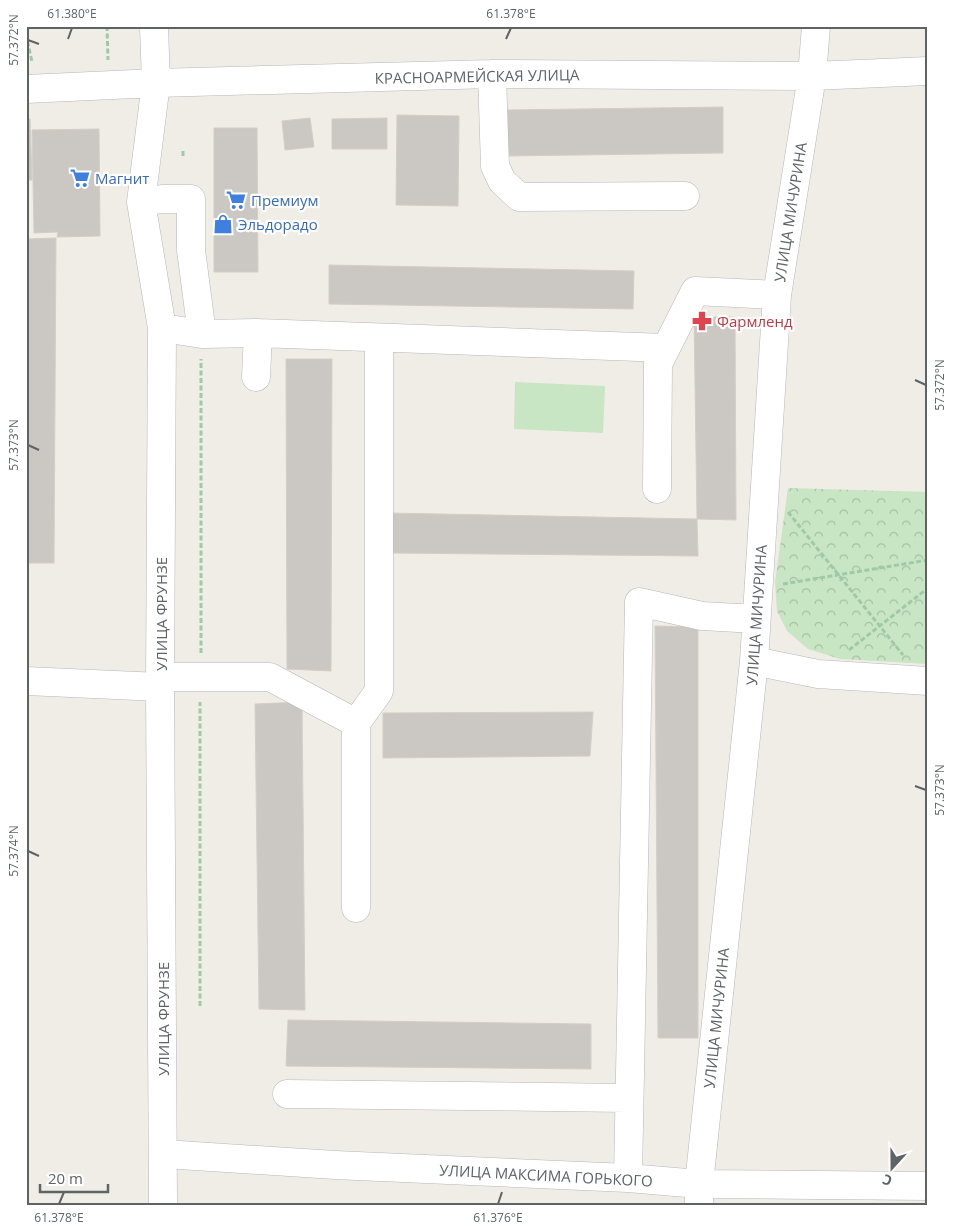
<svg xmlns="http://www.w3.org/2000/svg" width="954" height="1231" font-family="'Open Sans',sans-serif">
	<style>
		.park { fill: url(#park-crowns) }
		.pitch { fill: #c8e6c4 }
		.building { fill: #cbc8c3; stroke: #d4cec5 }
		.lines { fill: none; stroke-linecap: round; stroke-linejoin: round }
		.minor-casing { stroke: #b4b7bb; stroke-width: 29 }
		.path { stroke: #9fcaa6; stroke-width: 3; stroke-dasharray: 5 2.5; stroke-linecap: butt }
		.minor { stroke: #fff; stroke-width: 28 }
		.ticks { fill: none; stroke: #5e6366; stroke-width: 2 }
		.labels { text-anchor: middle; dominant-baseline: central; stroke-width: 4.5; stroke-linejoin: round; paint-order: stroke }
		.street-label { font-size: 15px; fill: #5e6366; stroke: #fff }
		.shop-label { font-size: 15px; fill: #366cbe; stroke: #fff; text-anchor: start }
		.health-label { font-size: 15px; fill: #be3a42; stroke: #fff; text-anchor: start }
		.neatline { fill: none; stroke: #5e6366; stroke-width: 2 }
		.ticks-label { font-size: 12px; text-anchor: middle; fill: #5e6366 }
	</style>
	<defs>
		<pattern id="park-crowns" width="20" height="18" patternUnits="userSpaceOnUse" patternTransform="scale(1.25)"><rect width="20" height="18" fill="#c8e6c4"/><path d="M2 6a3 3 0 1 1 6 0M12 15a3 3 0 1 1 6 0" fill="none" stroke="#a6bea3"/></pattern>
	</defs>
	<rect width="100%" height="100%" fill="#f0ede7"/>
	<path class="park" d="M788 488 928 492V664L840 659 808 649 787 631 777 611 775 582Z"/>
	<path class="pitch" d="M515 382 605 386 603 433 514 429Z"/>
	<path class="building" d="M723 107V153L506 156V110Z
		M397 115 459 116 458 206 396 205Z
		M310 118 314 147 285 150 282 121Z
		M387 118V149H332V119Z
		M26 119H30L32 180H26Z
		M214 128H257L258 272H214Z
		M99 129 100 236 57 237 58 232 34 233 32 130Z
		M56 238 54 563H26V239Z
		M329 265 634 271 633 309 329 304Z
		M694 317H735L736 520 697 519Z
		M286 359H332L331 671 287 669Z
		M389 513 697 519 698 556 390 553Z
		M655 626 698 627V1038H658Z
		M302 702 305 1010 259 1009 255 704Z
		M593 712 590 756 383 758V713Z
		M288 1020 591 1024V1069L286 1066Z"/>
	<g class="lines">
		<defs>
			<path id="minor" d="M154 26 156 83 141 202 162 328 160 687 163 1205
				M492 74 495 166 502 181 519 197 685 196
				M26 89 156 83 492 74 812 76 928 71
				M141 202 162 199H191V250L202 334
				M162 328 202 334 258 333 666 348
				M256 377 258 333
				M657 489 658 364 695 291 777 295
				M754 661 818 674 928 681
				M160 677H270L356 723
				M26 681 160 687
				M356 908V723L379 691V338
				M287 1094 629 1098
				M164 1154 335 1165 628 1178 699 1184 928 1186
				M628 1178 639 602 702 616 756 619
				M699 1205V1184L754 661 777 295 812 76 816 26"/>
		</defs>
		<use href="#minor" class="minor-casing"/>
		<path class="path" d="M107 26 108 60
			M26 34 32 62
			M183 151V158
			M788 512 903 655
			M783 584 928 560
			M849 650 928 588
			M201 653V359
			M200 1006V702"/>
		<use href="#minor" class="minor"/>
	</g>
	<path class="ticks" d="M68 39 72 28M506 39 511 28M28 40 39 44M915 380 926 385M28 445 39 450M915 786 926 790M28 851 39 856M59 1204 64 1192M498 1204 502 1192"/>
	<defs>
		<symbol id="supermarket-bare" viewBox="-9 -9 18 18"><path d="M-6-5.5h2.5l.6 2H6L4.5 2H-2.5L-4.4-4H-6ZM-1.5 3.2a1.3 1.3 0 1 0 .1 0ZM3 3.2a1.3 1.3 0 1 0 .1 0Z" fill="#3f7fe0" stroke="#fff" stroke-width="2.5" paint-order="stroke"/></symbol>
		<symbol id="shop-bare" viewBox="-9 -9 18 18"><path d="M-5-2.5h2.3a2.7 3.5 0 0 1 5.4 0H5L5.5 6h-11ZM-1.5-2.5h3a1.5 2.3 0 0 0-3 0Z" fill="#3f7fe0" stroke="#fff" stroke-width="2.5" paint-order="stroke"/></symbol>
		<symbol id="pharmacy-bare" viewBox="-9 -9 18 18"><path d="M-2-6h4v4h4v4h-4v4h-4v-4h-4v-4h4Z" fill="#e0444e" stroke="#fff" stroke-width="2.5" paint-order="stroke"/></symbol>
	</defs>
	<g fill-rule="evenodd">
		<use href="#supermarket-bare" x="66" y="164" width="28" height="28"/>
		<use href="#supermarket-bare" x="222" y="186" width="28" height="28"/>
		<use href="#shop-bare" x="209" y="210" width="28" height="28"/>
		<use href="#pharmacy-bare" x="688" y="307" width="28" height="28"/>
	</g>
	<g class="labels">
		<g class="street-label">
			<text transform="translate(477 76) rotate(-1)">КРАСНОАРМЕЙСКАЯ УЛИЦА</text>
			<text transform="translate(790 212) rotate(-81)">УЛИЦА МИЧУРИНА</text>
			<text transform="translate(161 614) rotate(-90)">УЛИЦА ФРУНЗЕ</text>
			<text transform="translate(756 615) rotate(-86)">УЛИЦА МИЧУРИНА</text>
			<text transform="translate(716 1018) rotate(-84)">УЛИЦА МИЧУРИНА</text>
			<text transform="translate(163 1019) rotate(-90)">УЛИЦА ФРУНЗЕ</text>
			<text transform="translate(546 1175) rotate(3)">УЛИЦА МАКСИМА ГОРЬКОГО</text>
		</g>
		<g class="shop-label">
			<text x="95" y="178">Магнит</text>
			<text x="251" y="200">Премиум</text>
			<text x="238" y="224">Эльдорадо</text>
		</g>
		<g class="health-label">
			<text x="717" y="321">Фармленд</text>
		</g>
	</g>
	<rect width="954" height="1231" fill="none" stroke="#ffffff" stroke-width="55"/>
	<g transform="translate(892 1168) rotate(201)" stroke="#ffffff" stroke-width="4" paint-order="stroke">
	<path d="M0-4L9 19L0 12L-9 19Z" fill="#5e6366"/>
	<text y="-8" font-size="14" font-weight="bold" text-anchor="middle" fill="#5e6366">С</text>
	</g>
	<path d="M40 1184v8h68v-8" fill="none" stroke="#5e6366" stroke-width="2.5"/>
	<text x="48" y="1184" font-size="15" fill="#5e6366" stroke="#ffffff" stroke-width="4" paint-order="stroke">20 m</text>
	<rect x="28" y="28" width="898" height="1176" class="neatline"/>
	<g class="ticks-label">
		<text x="72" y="18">61.380°E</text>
		<text x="511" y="18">61.378°E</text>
		<text transform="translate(14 40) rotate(-90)" y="4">57.372°N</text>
		<text transform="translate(940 385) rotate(-90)" y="4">57.372°N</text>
		<text transform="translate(14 445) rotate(-90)" y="4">57.373°N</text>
		<text transform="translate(940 790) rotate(-90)" y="4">57.373°N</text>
		<text transform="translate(14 851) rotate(-90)" y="4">57.374°N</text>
		<text x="59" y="1222">61.378°E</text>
		<text x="498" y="1222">61.376°E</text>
	</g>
</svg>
